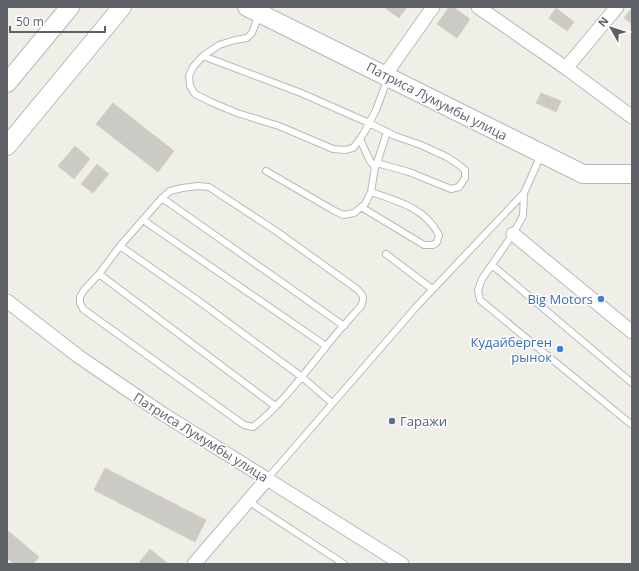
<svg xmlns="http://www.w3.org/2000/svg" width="639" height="571" font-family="'Open Sans',sans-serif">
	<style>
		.building { fill: #cccac4; stroke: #d6d1c5 }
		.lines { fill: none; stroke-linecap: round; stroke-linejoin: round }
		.lane-casing { stroke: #b7b9bd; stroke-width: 8 }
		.street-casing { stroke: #b7b9bd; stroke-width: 15 }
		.secondary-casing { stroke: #b5b9be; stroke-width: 20 }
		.lane { stroke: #fff; stroke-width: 6 }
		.street { stroke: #fff; stroke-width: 13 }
		.secondary { stroke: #fff; stroke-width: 18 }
		.shop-dot { fill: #3f7fe0; stroke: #fff; stroke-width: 1.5 }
		.service-dot { fill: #5c6f8a; stroke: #fff; stroke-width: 1.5 }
		.labels { text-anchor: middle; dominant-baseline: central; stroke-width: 3; stroke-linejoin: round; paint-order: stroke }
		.street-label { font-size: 13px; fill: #5e6267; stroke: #fff }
		.shop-label { font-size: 13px; fill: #366cbe; stroke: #fff; text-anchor: end }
		.service-label { font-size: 13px; fill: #4e5e75; stroke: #fff; text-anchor: start }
	</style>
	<rect width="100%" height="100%" fill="#f0efe7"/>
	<path class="building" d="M384 7H407L399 18Z
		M449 7H453L470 19 457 38 437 24Z
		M556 8 574 22 567 31 549 18Z
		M632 8V24L624 18Z
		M541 93 561 101 556 112 536 103Z
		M113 103 174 151 158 172 96 124Z
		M75 146 90 159 74 179 58 166Z
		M97 164 109 174 93 193 81 184Z
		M105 468 206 520 195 542 94 490Z
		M7 530 39 557 33 564H14L7 558Z
		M150 549 167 563 166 564H138Z"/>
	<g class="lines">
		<defs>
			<path id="lane" d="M259 14 252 33 247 38 235 40 219 45 203 56 193 67 189 76 190 86 195 94 211 102 237 113 279 126 333 149 345 150 353 148 360 139 365 131 376 110 388 78
				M203 56 301 93 369 123 395 136 421 145 447 157 459 165 465 170V178L459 187 451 189 409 172 384 165 377 163
				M541 155 524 193 523 216 513 234 482 279 478 290 480 300 632 425
				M376 166 387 132
				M266 171 333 210 343 215 354 213 365 204 371 192 375 167 370 161 360 139
				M198 186 209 187 276 231 357 289C363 295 365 297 361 306 349 320 336 333 325 348 303 375 281 405 253 427L244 425 83 309 80 303V297L84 290 99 274 120 246 162 198 170 191 182 188Z
				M162 198 344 326
				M361 207 424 245H433L437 242 439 235C425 208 398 201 371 192
				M143 220 326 346
				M120 246 196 299 302 377 332 403
				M386 254 432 289
				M492 265 632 383
				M99 274 275 406
				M267 479 417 306 524 193
				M248 501 344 564"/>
			<path id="street" d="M478 7 566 68 617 7
				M566 68 632 117
				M385 75 433 7
				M513 234 632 332
				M7 301 78 356 163 414 267 479 402 564
				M194 564 267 479"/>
			<path id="secondary" d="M247 7 583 174H632
				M7 83 70 7
				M7 146 122 7"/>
		</defs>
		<use href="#lane" class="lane-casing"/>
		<use href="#street" class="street-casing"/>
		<use href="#secondary" class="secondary-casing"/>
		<use href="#lane" class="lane"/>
		<use href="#street" class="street"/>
		<use href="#secondary" class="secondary"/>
	</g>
	<g class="shop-dot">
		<circle cx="601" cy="299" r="4"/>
		<circle cx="560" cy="349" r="4"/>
	</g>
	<circle class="service-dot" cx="392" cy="421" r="4"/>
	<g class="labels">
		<g class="street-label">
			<text transform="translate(437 101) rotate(27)">Патриса Лумумбы улица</text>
			<text transform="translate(201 437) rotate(32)">Патриса Лумумбы улица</text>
		</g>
		<g class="shop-label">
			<text x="593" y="299">Big Motors</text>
			<text x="552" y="342">Кудайберген<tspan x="552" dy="15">рынок</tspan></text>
		</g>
		<g class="service-label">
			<text x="400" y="421">Гаражи</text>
		</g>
	</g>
	<rect width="639" height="571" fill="none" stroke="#5e6267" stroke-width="16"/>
	<g transform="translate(611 28) rotate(309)" stroke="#ffffff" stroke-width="3" paint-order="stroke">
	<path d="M0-3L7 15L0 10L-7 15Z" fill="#5e6267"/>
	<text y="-6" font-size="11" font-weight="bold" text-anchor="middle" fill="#5e6267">N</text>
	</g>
	<path d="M10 26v6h95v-6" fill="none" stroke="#5e6267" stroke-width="2"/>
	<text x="16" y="26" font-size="12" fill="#5e6267" stroke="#ffffff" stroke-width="3" paint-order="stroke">50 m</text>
</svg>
